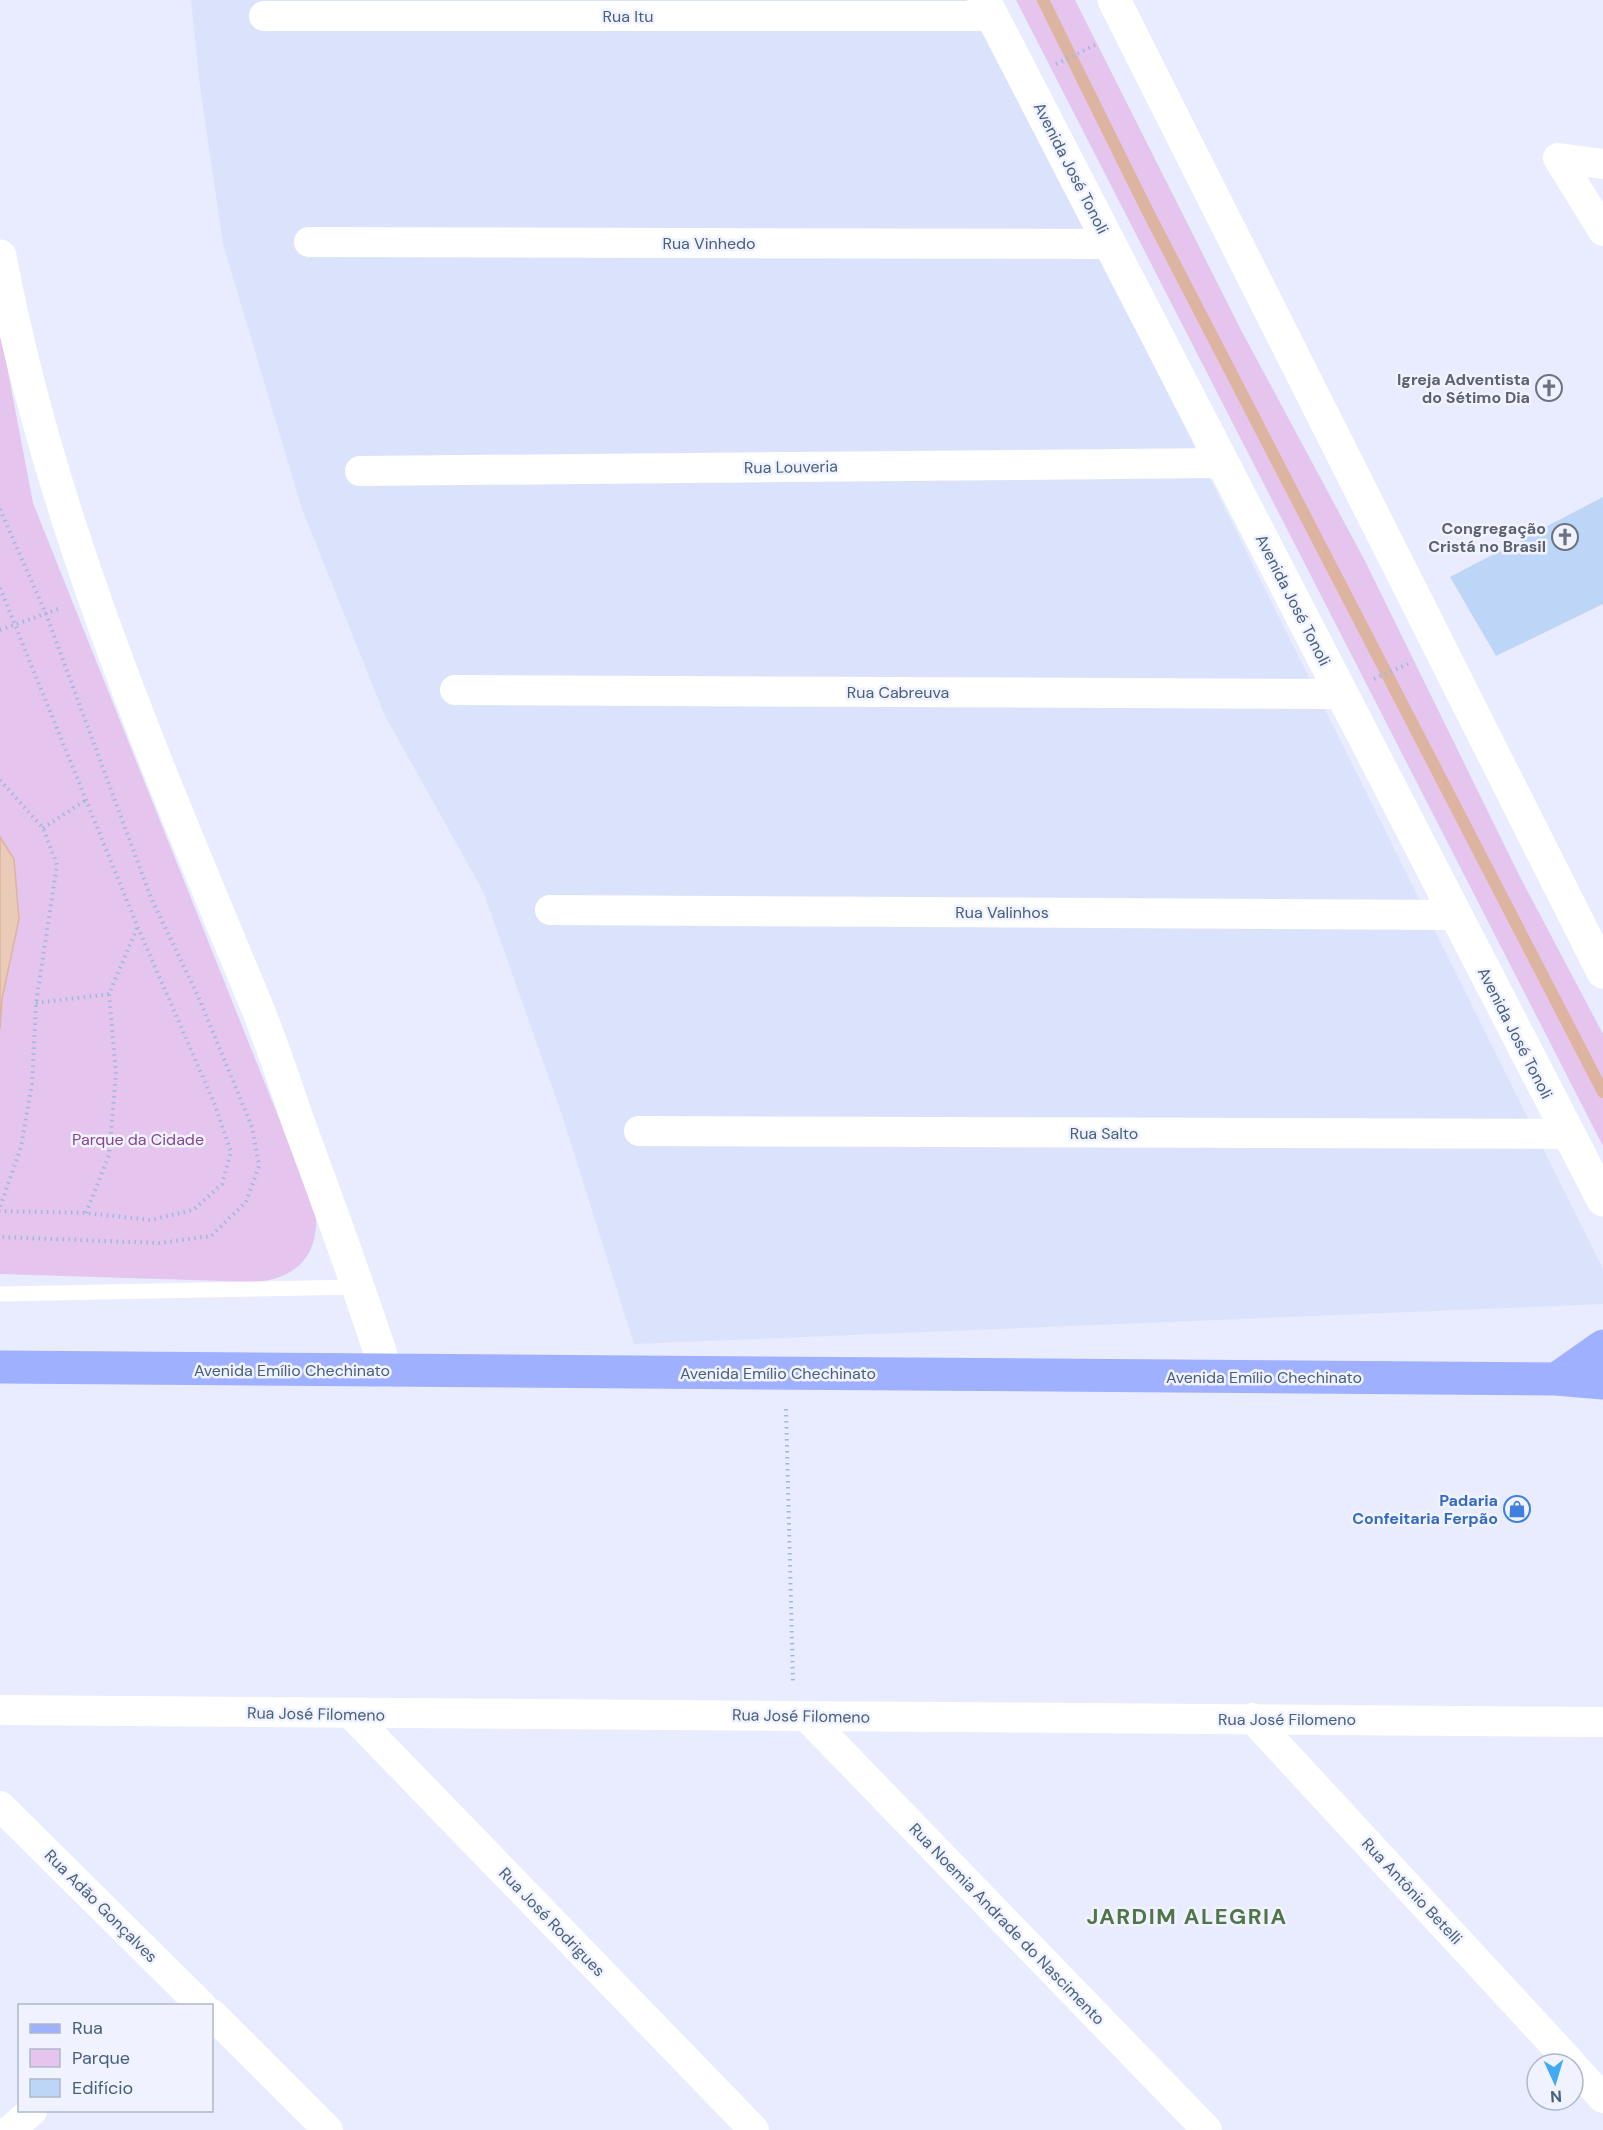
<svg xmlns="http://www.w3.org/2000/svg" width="1603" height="2130" font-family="'DM Sans',sans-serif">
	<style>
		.residential { fill: #dbe3fc }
		.green { fill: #e5c4ee }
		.water { fill: #eacab9; stroke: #ddb49f; stroke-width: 1.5 }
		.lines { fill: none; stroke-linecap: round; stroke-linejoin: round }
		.stream { stroke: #ddb49f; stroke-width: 12 }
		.building { fill: #bdd5f6 }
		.path { stroke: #9fb9dc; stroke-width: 4; stroke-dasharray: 1.5 4.5; stroke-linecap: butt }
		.lane { stroke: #fff; stroke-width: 15 }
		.street { stroke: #fff; stroke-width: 30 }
		.secondary { stroke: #fff; stroke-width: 33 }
		.primary { stroke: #9eb0ff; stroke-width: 33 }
		.labels { text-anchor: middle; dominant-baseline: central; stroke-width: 5; stroke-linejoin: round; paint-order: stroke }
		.street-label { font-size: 16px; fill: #48607c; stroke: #f0f3ff }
		.worship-label { font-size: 16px; font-weight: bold; fill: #5b616d; stroke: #f0f3ff; text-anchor: end }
		.park-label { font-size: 16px; fill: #87448f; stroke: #f0f3ff }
		.shop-label { font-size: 16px; font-weight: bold; fill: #366cbe; stroke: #f0f3ff; text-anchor: end }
		.district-label { font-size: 22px; font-weight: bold; letter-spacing: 1.5px; fill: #51744b; stroke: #f0f3ff }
	</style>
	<rect width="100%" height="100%" fill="#e8ecfe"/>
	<path class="residential" d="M191 0H966L1031 118 1603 1269V1304L634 1344 562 1115 483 891 384 714 301 506 223 244 199 79Z"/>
	<path class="green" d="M1016 0H1075L1241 330 1365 561 1520 877 1603 1034V1146Z
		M0 330 33 503 316 1211C319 1255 298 1278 256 1282L0 1274Z"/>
	<path class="water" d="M0 837 14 859 19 919 2 999 0 1029Z"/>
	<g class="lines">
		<path class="stream" d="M1043 0 1148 212 1603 1092"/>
	</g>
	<path class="building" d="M1603 497V604L1496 656 1450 577Z"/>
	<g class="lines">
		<path class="path" d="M1056 64 1095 45
			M0 509 46 614 151 898 198 996 252 1127 259 1166 246 1202 211 1236 160 1243 0 1237
			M0 588 138 928 215 1105 231 1152 222 1184 193 1210 151 1220 86 1213 0 1211
			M0 630 61 608
			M1374 679 1408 664
			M0 780 43 828 57 865 36 1003 32 1084 21 1147 0 1207
			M43 828 86 800
			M36 1003 109 994
			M86 1213 109 1155 116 1074 109 994 137 928
			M786 1409 793 1681"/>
		<path class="lane" d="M0 1294 360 1287"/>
		<path class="street" d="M264 16H992
			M1558 158 1603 231
			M1558 158 1603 164
			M309 242 1110 244
			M360 471 1222 463
			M455 690 1341 694
			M550 910 1455 915
			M639 1131 1568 1134
			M0 1710 1603 1722
			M351 1714 754 2130
			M808 1718 1207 2130
			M1252 1718 1572 2064
			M0 1806 202 2006
			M212 2014 328 2130
			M1573 2066 1603 2098
			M10 2130 32 2111"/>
		<path class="secondary" d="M984 0 1603 1200
			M1114 0 1603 972
			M0 256C48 514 152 754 252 995 270 1037 284 1081 299 1124 329 1205 359 1287 386 1370"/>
		<path class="primary" d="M0 1367 1556 1379 1603 1383
			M1556 1379 1603 1346"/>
	</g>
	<defs>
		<symbol id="church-ring" viewBox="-11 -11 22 22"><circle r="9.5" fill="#f0f3ff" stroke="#6b7280" stroke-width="1.5"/><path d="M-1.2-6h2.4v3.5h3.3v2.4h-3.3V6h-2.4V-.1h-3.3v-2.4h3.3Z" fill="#6b7280"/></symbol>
		<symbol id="shop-ring" viewBox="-11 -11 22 22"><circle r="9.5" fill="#f0f3ff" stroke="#3f7fe0" stroke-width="1.5"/><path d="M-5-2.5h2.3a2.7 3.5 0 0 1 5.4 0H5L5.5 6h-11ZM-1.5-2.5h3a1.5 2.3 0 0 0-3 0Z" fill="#3f7fe0"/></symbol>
	</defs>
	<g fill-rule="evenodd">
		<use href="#church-ring" x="1534" y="373" width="30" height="30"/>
		<use href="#church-ring" x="1550" y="522" width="30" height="30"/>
		<use href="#shop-ring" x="1502" y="1494" width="30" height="30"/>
	</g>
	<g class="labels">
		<g class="street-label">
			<text x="628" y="16">Rua Itu</text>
			<text transform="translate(1071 168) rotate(63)">Avenida José Tonoli</text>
			<text x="709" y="243">Rua Vinhedo</text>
			<text transform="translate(791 467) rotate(-1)">Rua Louveria</text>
			<text transform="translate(1293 600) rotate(63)">Avenida José Tonoli</text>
			<text x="898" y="692">Rua Cabreuva</text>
			<text x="1002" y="912">Rua Valinhos</text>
			<text transform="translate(1515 1033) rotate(63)">Avenida José Tonoli</text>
			<text x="1104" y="1133">Rua Salto</text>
			<text x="292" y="1370">Avenida Emílio Chechinato</text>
			<text x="778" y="1373">Avenida Emílio Chechinato</text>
			<text x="1264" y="1377">Avenida Emílio Chechinato</text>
			<text transform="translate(316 1714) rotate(1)">Rua José Filomeno</text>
			<text transform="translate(801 1716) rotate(1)">Rua José Filomeno</text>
			<text x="1287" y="1719">Rua José Filomeno</text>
			<text transform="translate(1412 1891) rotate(47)">Rua Antônio Betelli</text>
			<text transform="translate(101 1906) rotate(45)">Rua Adão Gonçalves</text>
			<text transform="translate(552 1922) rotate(46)">Rua José Rodrigues</text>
			<text transform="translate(1007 1924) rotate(46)">Rua Noemia Andrade do Nascimento</text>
		</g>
		<g class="worship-label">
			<text x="1530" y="379">Igreja Adventista<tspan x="1530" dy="18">do Sétimo Dia</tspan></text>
			<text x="1546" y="528">Congregação<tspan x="1546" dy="18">Cristá no Brasil</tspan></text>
		</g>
		<g class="park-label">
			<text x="138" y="1139">Parque da Cidade</text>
		</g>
		<g class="shop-label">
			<text x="1498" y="1500">Padaria<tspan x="1498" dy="18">Confeitaria Ferpão</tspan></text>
		</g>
		<g class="district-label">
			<text x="1187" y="1916">JARDIM ALEGRIA</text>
		</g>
	</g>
	<rect x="18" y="2004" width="195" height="108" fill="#f0f3ff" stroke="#adb8cb" stroke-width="1.5"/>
	<rect x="30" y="2024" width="30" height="9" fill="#9eb0ff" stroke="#adb8cb" stroke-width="1.5"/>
	<text x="72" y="2034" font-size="18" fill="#48607c">Rua</text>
	<rect x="30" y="2049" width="30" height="18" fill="#e5c4ee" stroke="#adb8cb" stroke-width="1.5"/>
	<text x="72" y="2064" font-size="18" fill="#48607c">Parque</text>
	<rect x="30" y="2079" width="30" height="18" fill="#bdd5f6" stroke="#adb8cb" stroke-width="1.5"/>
	<text x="72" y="2094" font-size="18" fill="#48607c">Edifício</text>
	<g transform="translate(1555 2082) rotate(176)"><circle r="28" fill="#f0f3ff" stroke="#adb8cb" stroke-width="1.5"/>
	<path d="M0-4.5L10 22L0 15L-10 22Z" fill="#42aaf2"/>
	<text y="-9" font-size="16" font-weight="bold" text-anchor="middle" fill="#48607c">N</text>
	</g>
</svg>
